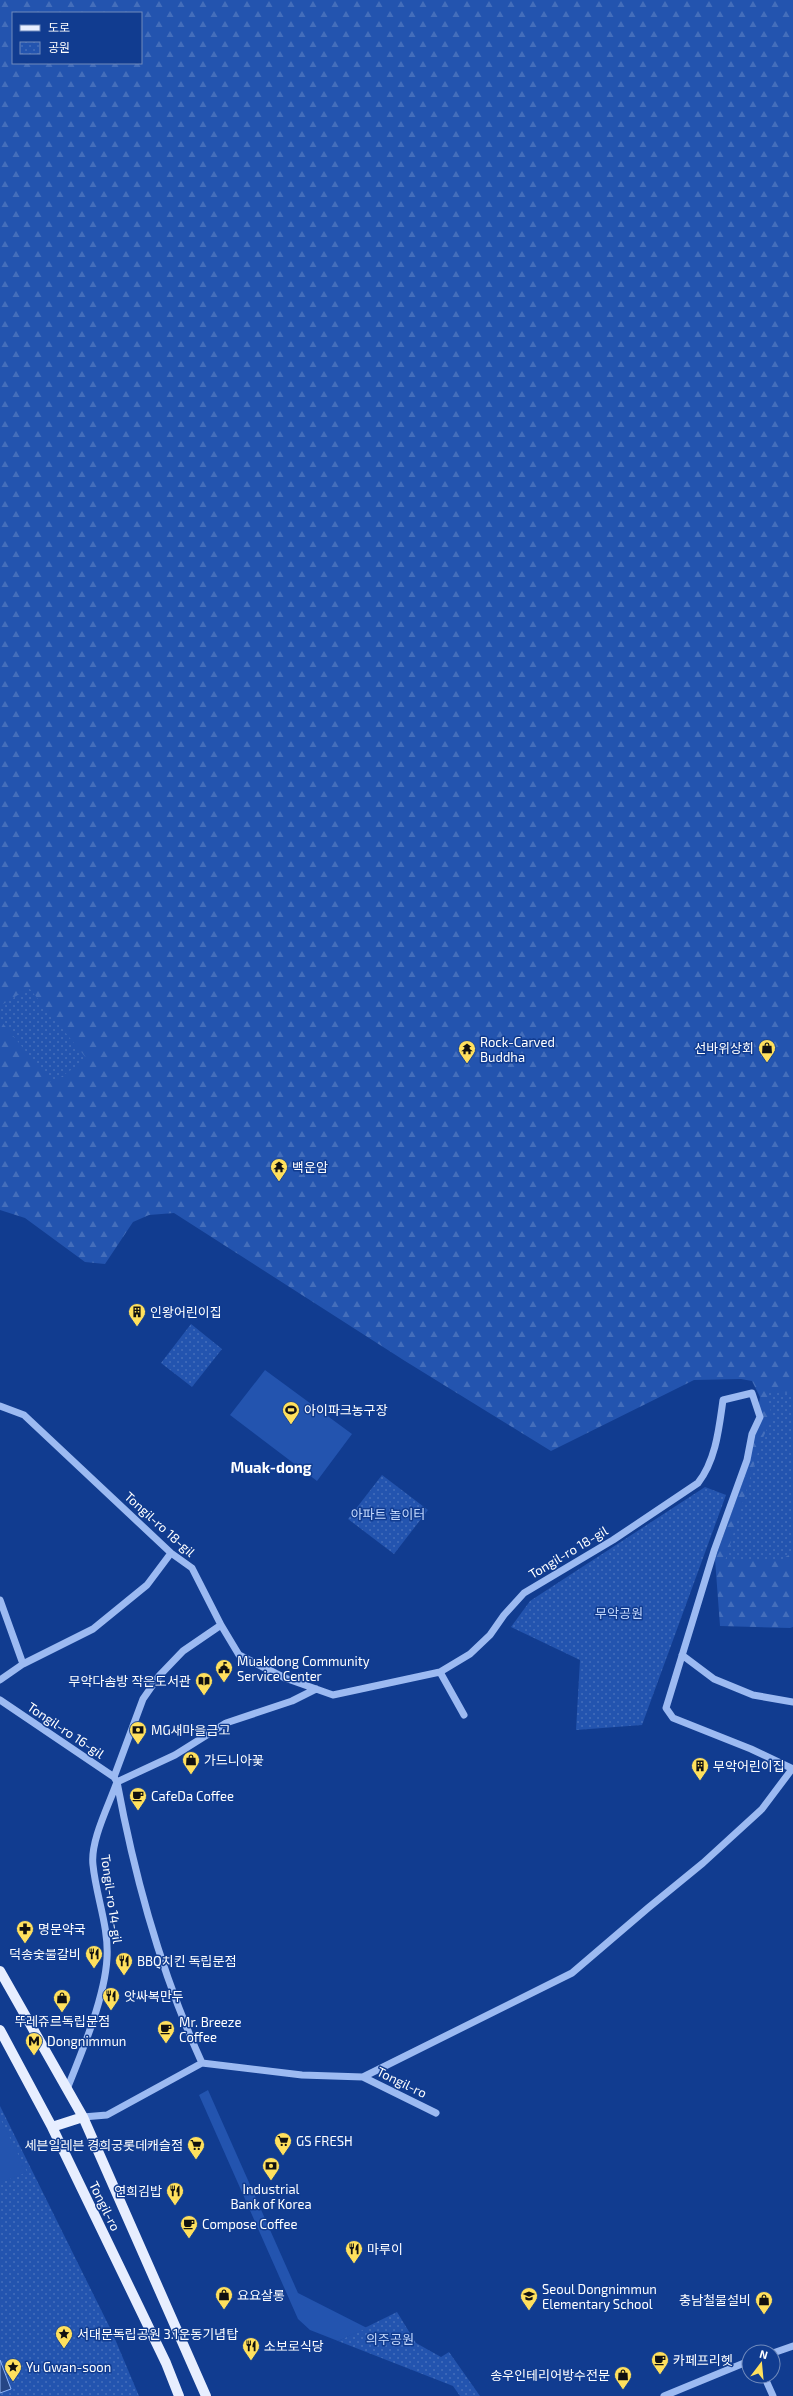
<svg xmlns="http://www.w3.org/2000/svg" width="793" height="2396" font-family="'Exo 2','Noto Sans KR',sans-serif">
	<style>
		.forest { fill: url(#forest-firs); fill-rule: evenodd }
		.park { fill: url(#park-dots) }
		.garden { fill: #2354af }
		.water { fill: #264685; stroke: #8eb4f6 }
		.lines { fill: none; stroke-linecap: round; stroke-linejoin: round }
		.minor { stroke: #9cbaf2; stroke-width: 7 }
		.major { stroke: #e7eeff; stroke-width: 10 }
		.labels { text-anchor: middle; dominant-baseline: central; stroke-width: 3; stroke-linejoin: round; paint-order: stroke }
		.poi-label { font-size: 13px; fill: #fff; stroke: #113c90; text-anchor: start }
		.park-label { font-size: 13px; fill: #c3d8fd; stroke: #113c90 }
		.street-label { font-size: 13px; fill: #fff; stroke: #113c90 }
		.quarter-label { font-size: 15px; font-weight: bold; fill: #fff; stroke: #113c90 }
	</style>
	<defs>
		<pattern id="forest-firs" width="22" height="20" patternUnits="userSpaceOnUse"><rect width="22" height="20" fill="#2354af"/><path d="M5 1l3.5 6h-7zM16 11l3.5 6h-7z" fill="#446ebb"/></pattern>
		<pattern id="park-dots" width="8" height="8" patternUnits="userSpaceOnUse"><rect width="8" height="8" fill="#2354af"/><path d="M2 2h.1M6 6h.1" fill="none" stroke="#446ebb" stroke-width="1.8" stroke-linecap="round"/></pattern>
	</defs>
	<rect width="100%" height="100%" fill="#113c90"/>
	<path class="forest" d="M0 0H793V1627L790 1628 720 1626 715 1559 746 1472 760 1397 752 1381 741 1379 694 1380 551 1451 405 1361 174 1213 149 1215 133 1222 105 1264 85 1262 25 1218 0 1210ZM13 13H141V63H13Z"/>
	<path class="park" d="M29 988 87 1059 52 1083 0 1020V1006Z
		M191 1324 222 1349 192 1387 161 1363Z
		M767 1392 793 1393V1552L781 1560 725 1561 761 1442 772 1418Z
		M382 1475 428 1510 394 1554 348 1519Z
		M705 1487 726 1495 642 1725 576 1730 580 1660 511 1627 530 1601Z
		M0 2106 112 2332 139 2396H0Z
		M397 2312 416 2343 441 2357 449 2352 480 2396H460L453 2386 338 2341Z"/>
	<path class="garden" d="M265 1370 352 1434 317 1481 230 1415Z
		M208 2090 298 2293 367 2328 338 2341 310 2330 298 2319 199 2095Z
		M0 2118 27 2172 0 2183Z"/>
	<path class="water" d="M0 2360 11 2389 0 2393Z"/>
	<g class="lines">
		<path class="minor" d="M0 1406 24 1415 171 1553 192 1568 221 1625 239 1655 285 1678 333 1695 440 1672 470 1654 490 1635 504 1615 524 1593 613 1540 698 1483C716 1460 719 1428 723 1400L752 1393 760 1417 752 1434 747 1460 714 1551 666 1708 673 1718 751 1749 793 1769
			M0 1600 23 1664
			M682 1655 714 1679 753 1695 793 1702
			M440 1672 464 1715
			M0 1680 23 1664 93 1629 147 1585 171 1553
			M0 1700 114 1777 117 1782C135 1879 161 1973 202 2063
			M114 1777 143 1699 159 1676 183 1651 221 1625
			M363 2077 572 1973 648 1908 703 1863 762 1809 792 1769
			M67 2089C82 2052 105 1997 107 1958 109 1927 96 1896 93 1865 90 1841 109 1805 117 1782L175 1755 226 1723 292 1701 316 1689
			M83 2117 107 2115 202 2063 302 2075 363 2077 436 2113
			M773 2353 793 2346
			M764 2376 773 2396
			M664 2396 749 2361"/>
		<path class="major" d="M0 1971 83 2117 206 2396
			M0 2030 52 2127 166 2363 179 2396
			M52 2127 83 2117"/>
	</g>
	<defs>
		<symbol id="shop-pin" viewBox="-11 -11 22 30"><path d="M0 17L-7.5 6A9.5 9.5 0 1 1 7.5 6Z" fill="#ffe05d" stroke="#113c90"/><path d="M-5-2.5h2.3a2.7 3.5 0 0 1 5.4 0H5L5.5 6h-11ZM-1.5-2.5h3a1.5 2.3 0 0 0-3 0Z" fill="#111"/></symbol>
		<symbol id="temple-pin" viewBox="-11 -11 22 30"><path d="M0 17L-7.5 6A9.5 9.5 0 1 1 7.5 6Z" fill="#ffe05d" stroke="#113c90"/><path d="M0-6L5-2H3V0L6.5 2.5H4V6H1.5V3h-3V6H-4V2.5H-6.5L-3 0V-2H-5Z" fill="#111"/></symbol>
		<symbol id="building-pin" viewBox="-11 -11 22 30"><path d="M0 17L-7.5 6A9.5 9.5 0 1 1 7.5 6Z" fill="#ffe05d" stroke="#113c90"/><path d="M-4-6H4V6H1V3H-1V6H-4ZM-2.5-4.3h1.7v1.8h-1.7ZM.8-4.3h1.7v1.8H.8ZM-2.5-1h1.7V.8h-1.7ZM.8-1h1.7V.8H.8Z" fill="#111"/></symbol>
		<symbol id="stadium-pin" viewBox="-11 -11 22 30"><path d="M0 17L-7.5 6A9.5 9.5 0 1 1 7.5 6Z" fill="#ffe05d" stroke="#113c90"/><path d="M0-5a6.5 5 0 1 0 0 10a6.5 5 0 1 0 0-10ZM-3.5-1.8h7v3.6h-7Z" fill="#111"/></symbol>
		<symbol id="civic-pin" viewBox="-11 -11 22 30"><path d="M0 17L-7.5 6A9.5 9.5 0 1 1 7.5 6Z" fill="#ffe05d" stroke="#113c90"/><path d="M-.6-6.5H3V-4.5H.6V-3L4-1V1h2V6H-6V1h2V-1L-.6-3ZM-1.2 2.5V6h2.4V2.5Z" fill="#111"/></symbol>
		<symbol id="library-pin" viewBox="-11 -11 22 30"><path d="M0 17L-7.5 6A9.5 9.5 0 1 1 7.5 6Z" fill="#ffe05d" stroke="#113c90"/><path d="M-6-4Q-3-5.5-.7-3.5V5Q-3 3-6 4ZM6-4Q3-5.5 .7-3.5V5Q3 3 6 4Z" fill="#111"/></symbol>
		<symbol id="bank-pin" viewBox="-11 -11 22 30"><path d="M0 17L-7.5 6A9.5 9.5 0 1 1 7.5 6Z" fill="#ffe05d" stroke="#113c90"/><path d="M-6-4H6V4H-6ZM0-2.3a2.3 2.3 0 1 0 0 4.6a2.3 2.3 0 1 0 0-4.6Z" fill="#111"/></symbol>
		<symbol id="cafe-pin" viewBox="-11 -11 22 30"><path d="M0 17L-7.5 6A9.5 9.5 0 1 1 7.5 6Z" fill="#ffe05d" stroke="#113c90"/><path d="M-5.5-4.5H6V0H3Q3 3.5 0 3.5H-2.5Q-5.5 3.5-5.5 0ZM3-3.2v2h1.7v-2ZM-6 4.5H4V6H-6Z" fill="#111"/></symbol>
		<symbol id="pharmacy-pin" viewBox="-11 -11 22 30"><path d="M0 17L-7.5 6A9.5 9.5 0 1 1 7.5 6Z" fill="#ffe05d" stroke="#113c90"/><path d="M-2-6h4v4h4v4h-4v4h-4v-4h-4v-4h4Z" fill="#111"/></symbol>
		<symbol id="restaurant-pin" viewBox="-11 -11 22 30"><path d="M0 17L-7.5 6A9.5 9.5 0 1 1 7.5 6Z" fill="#ffe05d" stroke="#113c90"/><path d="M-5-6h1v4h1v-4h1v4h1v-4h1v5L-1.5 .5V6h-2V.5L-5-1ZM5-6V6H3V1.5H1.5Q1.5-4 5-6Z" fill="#111"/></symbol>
		<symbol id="metro-pin" viewBox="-11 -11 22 30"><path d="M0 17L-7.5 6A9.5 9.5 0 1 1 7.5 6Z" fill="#ffe05d" stroke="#113c90"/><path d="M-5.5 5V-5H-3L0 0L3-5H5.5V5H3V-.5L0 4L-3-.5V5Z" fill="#111"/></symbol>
		<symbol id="supermarket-pin" viewBox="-11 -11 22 30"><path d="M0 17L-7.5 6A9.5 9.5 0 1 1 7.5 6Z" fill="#ffe05d" stroke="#113c90"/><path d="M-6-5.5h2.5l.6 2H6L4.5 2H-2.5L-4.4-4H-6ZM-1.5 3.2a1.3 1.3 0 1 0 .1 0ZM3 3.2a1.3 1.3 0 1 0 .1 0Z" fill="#111"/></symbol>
		<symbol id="school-pin" viewBox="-11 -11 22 30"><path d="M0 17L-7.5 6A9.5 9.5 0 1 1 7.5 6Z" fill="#ffe05d" stroke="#113c90"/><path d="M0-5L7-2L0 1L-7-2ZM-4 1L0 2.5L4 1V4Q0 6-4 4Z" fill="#111"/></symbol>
		<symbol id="sight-pin" viewBox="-11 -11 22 30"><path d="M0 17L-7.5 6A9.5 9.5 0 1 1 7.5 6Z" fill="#ffe05d" stroke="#113c90"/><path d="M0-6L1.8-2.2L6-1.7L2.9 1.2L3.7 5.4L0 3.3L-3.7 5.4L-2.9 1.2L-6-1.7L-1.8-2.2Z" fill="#111"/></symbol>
	</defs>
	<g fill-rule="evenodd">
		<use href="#shop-pin" x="757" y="1038" width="20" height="27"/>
		<use href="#temple-pin" x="457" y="1039" width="20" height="27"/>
		<use href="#temple-pin" x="269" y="1157" width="20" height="27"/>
		<use href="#building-pin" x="127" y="1302" width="20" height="27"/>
		<use href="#stadium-pin" x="281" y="1400" width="20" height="27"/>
		<use href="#civic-pin" x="214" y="1658" width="20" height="27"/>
		<use href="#library-pin" x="194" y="1671" width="20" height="27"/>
		<use href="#bank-pin" x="128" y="1720" width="20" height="27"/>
		<use href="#shop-pin" x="181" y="1750" width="20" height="27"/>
		<use href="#building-pin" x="690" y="1756" width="20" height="27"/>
		<use href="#cafe-pin" x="128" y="1786" width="20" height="27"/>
		<use href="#pharmacy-pin" x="15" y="1919" width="20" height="27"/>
		<use href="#restaurant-pin" x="84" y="1944" width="20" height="27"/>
		<use href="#restaurant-pin" x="114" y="1951" width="20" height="27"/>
		<use href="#restaurant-pin" x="101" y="1986" width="20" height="27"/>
		<use href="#shop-pin" x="52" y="1988" width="20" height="27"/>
		<use href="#cafe-pin" x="156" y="2019" width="20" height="27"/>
		<use href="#metro-pin" x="24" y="2031" width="20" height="27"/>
		<use href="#supermarket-pin" x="273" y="2131" width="20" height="27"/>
		<use href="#supermarket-pin" x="186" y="2135" width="20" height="27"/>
		<use href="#bank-pin" x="261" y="2156" width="20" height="27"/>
		<use href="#restaurant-pin" x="165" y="2181" width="20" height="27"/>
		<use href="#cafe-pin" x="179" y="2214" width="20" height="27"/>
		<use href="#restaurant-pin" x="344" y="2239" width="20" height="27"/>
		<use href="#shop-pin" x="214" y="2285" width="20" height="27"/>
		<use href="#school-pin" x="519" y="2286" width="20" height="27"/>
		<use href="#shop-pin" x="754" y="2290" width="20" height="27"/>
		<use href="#sight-pin" x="54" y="2324" width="20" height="27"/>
		<use href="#restaurant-pin" x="241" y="2336" width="20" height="27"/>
		<use href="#cafe-pin" x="650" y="2350" width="20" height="27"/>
		<use href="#sight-pin" x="3" y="2357" width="20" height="27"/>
		<use href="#shop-pin" x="613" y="2365" width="20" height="27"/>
	</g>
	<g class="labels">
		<g class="poi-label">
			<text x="480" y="1042">Rock-Carved<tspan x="480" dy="15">Buddha</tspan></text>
			<text x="754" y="1048" text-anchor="end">선바위상회</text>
			<text x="292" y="1167">백운암</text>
			<text x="150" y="1312">인왕어린이집</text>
			<text x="304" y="1410">아이파크농구장</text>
			<text x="237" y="1661">Muakdong Community<tspan x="237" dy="15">Service Center</tspan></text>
			<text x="191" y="1681" text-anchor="end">무악다솜방 작은도서관</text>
			<text x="151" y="1730">MG새마을금고</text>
			<text x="204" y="1760">가드니아꽃</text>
			<text x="713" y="1766">무악어린이집</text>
			<text x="151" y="1796">CafeDa Coffee</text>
			<text x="38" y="1929">명문약국</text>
			<text x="81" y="1954" text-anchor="end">덕송숯불갈비</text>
			<text x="137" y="1961">BBQ치킨 독립문점</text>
			<text x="124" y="1996">앗싸복만두</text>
			<text x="62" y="2021" text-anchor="middle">뚜레쥬르독립문점</text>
			<text x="179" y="2022">Mr. Breeze<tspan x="179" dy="15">Coffee</tspan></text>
			<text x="47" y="2041">Dongnimmun</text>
			<text x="296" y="2141">GS FRESH</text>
			<text x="183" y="2145" text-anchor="end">세븐일레븐 경희궁롯데캐슬점</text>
			<text x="271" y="2189" text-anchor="middle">Industrial<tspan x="271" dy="15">Bank of Korea</tspan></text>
			<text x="162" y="2191" text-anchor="end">연희김밥</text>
			<text x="202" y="2224">Compose Coffee</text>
			<text x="367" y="2249">마루이</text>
			<text x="542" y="2289">Seoul Dongnimmun<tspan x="542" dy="15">Elementary School</tspan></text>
			<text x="237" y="2295">요요살롱</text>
			<text x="751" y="2300" text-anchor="end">충남철물설비</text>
			<text x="77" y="2334">서대문독립공원 3.1운동기념탑</text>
			<text x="264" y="2346">소보로식당</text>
			<text x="673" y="2360">카페프리헷</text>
			<text x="26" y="2367">Yu Gwan-soon</text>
			<text x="610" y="2375" text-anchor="end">송우인테리어방수전문</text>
		</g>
		<g class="park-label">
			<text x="388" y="1514">아파트 놀이터</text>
			<text x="619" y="1613">무악공원</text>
			<text x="390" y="2339">의주공원</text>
		</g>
		<g class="street-label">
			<text transform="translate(160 1524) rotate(42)">Tongil-ro 18-gil</text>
			<text transform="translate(568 1552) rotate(-31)">Tongil-ro 18-gil</text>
			<text transform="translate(66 1730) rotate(34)">Tongil-ro 16-gil</text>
			<text transform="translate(112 1899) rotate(82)">Tongil-ro 14-gil</text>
			<text transform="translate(402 2082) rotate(26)">Tongil-ro</text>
			<text transform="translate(105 2206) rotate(64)">Tongil-ro</text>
		</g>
		<g class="quarter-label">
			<text x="271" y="1467">Muak-dong</text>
		</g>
	</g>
	<rect x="12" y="12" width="130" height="52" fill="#113c90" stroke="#708abc"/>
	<rect x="20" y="25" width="20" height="6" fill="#e7eeff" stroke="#708abc"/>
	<text x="48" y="32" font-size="12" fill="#ffffff">도로</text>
	<rect x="20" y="42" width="20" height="12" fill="url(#park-dots)" stroke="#708abc"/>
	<text x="48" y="52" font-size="12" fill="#ffffff">공원</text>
	<g transform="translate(761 2364) rotate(16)"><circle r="19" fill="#113c90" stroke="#708abc"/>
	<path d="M0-3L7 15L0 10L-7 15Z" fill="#ffe05d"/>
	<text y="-6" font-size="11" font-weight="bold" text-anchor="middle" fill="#ffffff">N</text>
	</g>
</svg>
